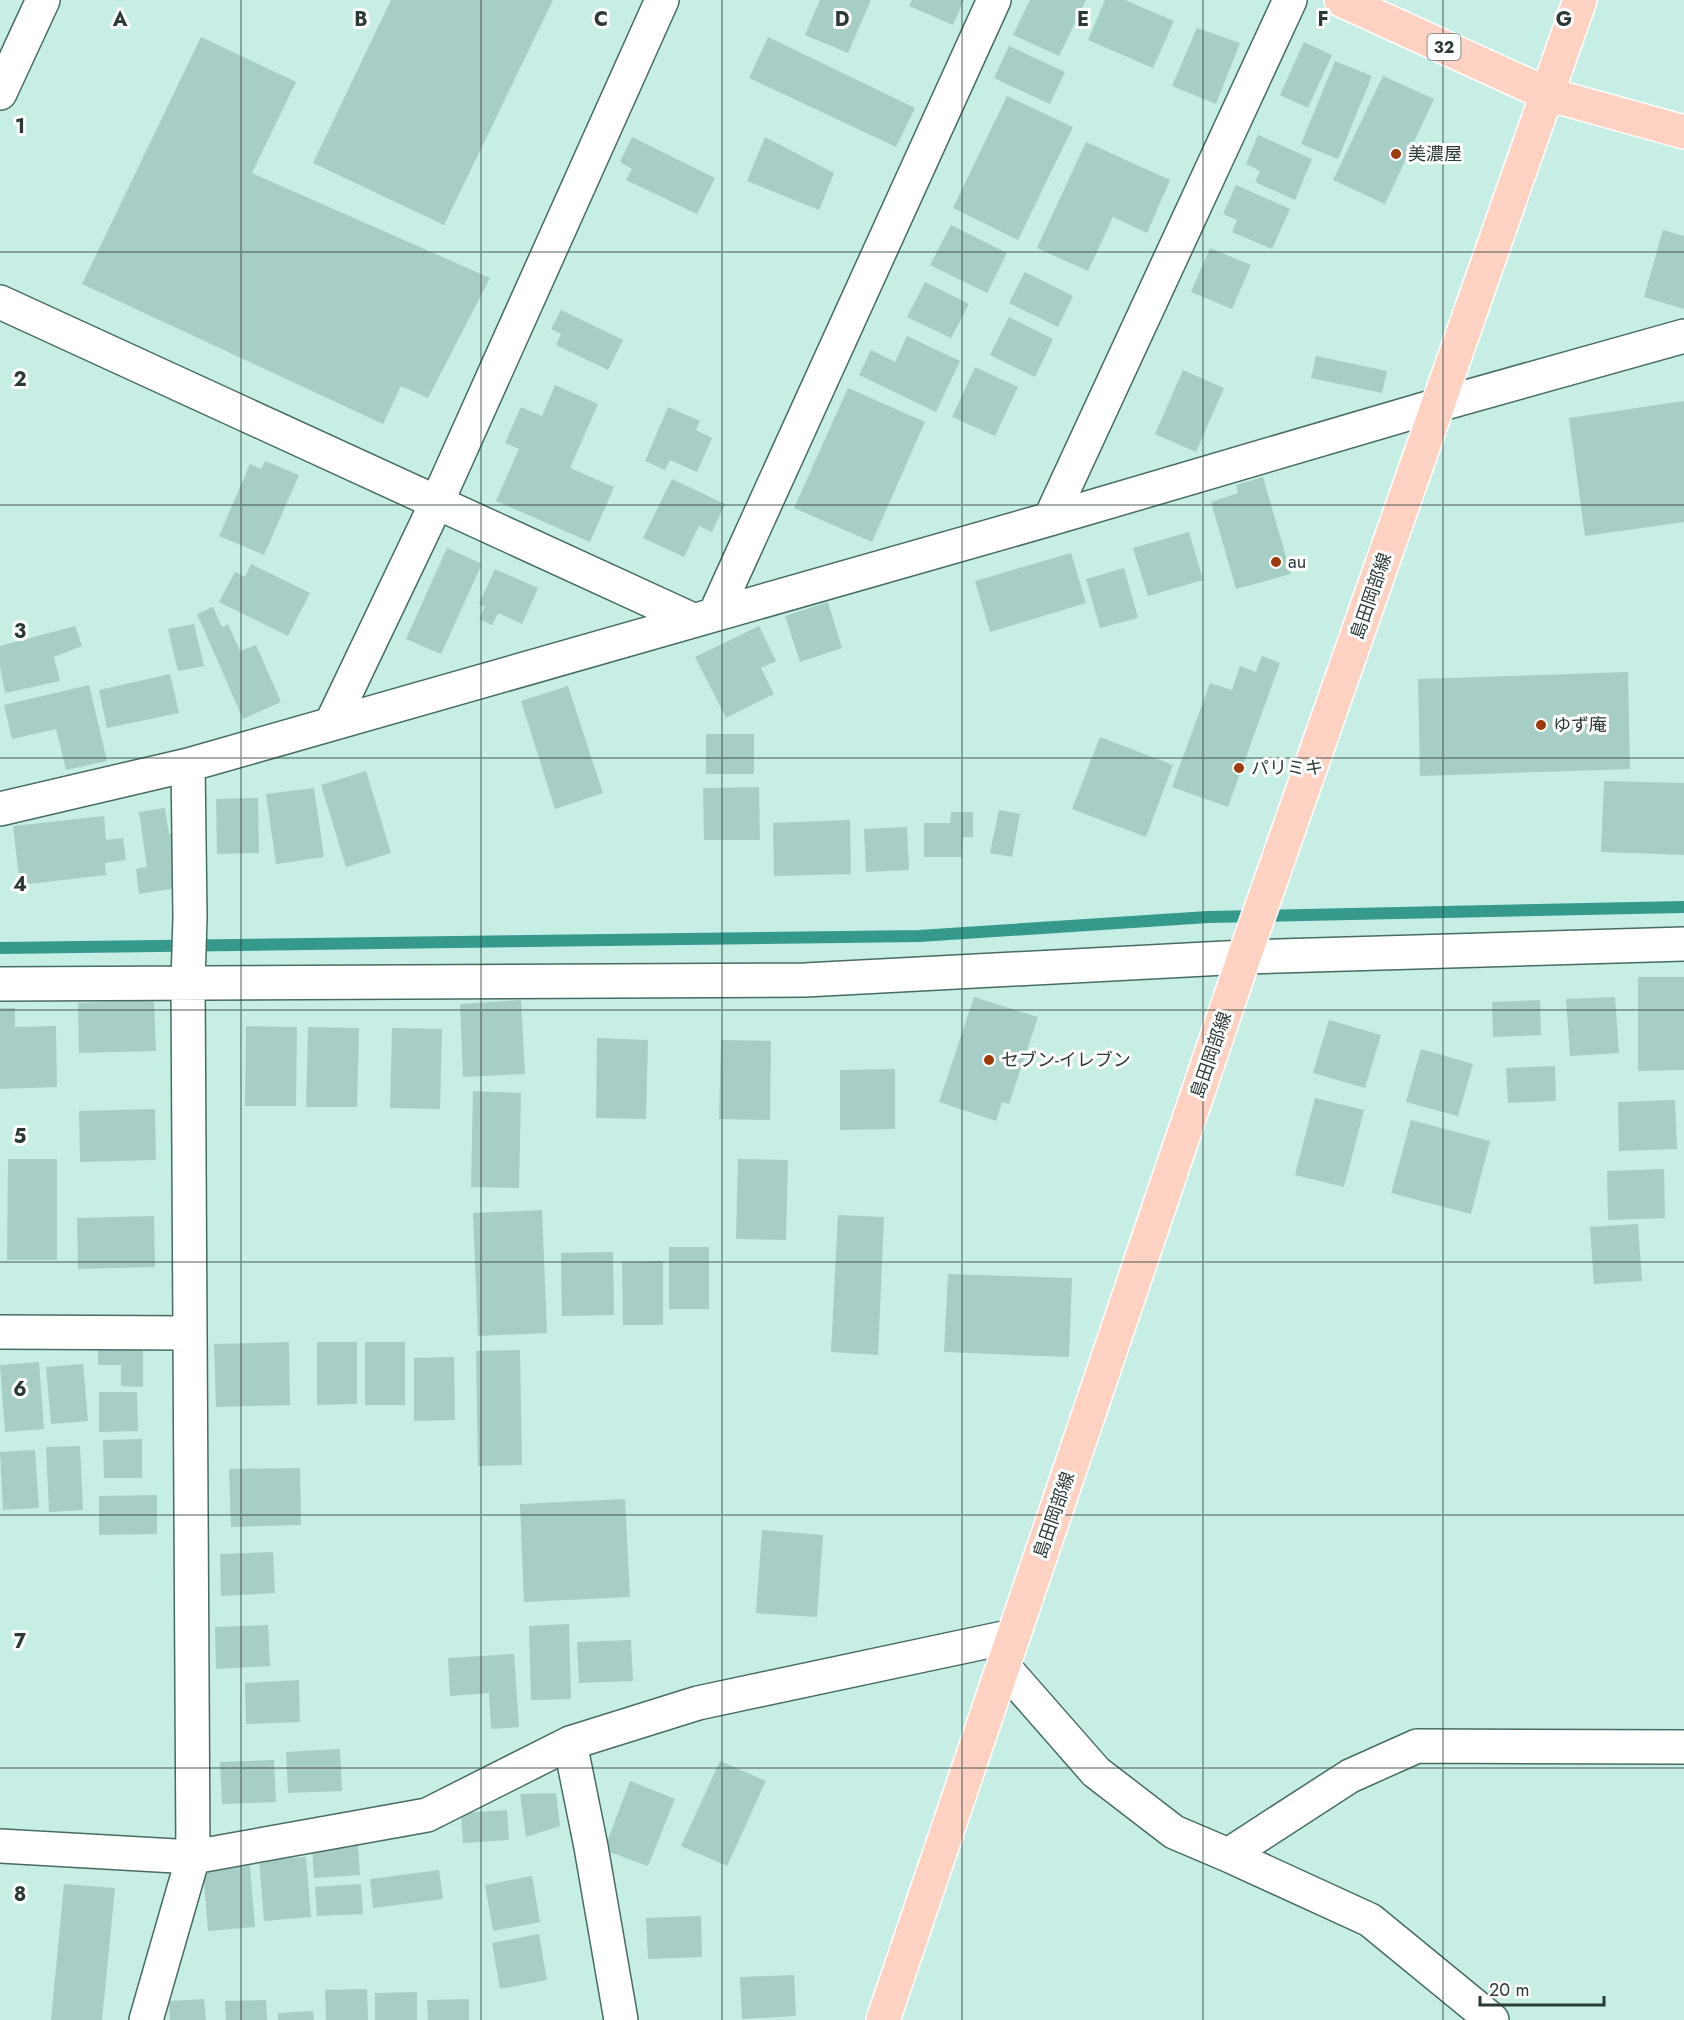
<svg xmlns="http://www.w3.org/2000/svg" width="1684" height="2020" font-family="Jost,'Noto Sans JP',sans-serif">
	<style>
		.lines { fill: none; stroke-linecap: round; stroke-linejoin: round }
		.stream { stroke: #359a8c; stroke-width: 12 }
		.building { fill: #a7cec6 }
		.minor-casing { stroke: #486b65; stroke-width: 36 }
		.major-casing { stroke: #fff; stroke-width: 36 }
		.minor { stroke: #fff; stroke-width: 33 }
		.major { stroke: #fed2c2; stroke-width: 33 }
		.grid { fill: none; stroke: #2a3a37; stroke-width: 1.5; stroke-opacity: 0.55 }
		.poi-dot { fill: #9f3a0c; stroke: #fff; stroke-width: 2 }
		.labels { text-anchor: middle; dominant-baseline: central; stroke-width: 6; stroke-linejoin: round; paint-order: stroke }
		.shield { fill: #fff; stroke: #6a7573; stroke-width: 1.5 }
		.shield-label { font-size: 16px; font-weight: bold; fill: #2a3a37 }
		.poi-label { font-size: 18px; fill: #2a3a37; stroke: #fff; text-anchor: start }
		.street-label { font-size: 18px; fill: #2a3a37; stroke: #fff }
		.grid-label { font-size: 20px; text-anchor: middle; font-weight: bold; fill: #2a3a37; stroke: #fff; stroke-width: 6; stroke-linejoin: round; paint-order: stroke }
	</style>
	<rect width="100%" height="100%" fill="#c6eee5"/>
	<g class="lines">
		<path class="stream" d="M0 948 919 936 1208 917 1684 907"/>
	</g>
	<path class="building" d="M391 0H553L444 225 313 163Z
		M820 0H871L848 53 805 35Z
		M912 0H964L953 25 909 6Z
		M1030 0H1086L1059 56 1013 35Z
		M1105 0H1125L1174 21 1153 68 1088 40Z
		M1197 28 1240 43 1216 104 1172 86Z
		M201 37 296 82 252 173 490 278 428 398 401 386 383 424 82 284Z
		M768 37 915 108 896 147 749 78Z
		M1304 42 1332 55 1308 108 1280 95Z
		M1009 46 1065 72 1050 104 994 78Z
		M1335 61 1372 76 1338 159 1301 144Z
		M1383 76 1434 99 1385 204 1333 180Z
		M1007 96 1073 127 1018 240 953 208Z
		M1258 135 1312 159 1295 200 1255 182 1260 171 1246 164Z
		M632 137 715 178 697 214 626 180 632 169 620 162Z
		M765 137 834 173 819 210 747 181Z
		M1086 142 1170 180 1147 233 1113 217 1088 271 1037 248Z
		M1236 185 1290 209 1272 249 1232 232 1237 220 1223 214Z
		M951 225 1007 253 987 293 930 265Z
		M1663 230 1684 236V309L1644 297Z
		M1210 248 1251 265 1232 309 1191 292Z
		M1025 272 1073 296 1058 327 1009 303Z
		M925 282 969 304 951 338 907 317Z
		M561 310 623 340 608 370 556 345 561 334 551 329Z
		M1009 317 1053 339 1035 377 990 355Z
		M907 336 960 361 936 412 859 375 871 350 895 362Z
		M1316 356 1387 371 1382 393 1311 378Z
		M975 367 1018 387 995 436 952 417Z
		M1183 370 1224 388 1196 452 1155 434Z
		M555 385 598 404 570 468 614 487 590 542 496 501 519 449 505 443 521 407 542 416Z
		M848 388 925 422 872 542 794 508Z
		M1684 401V522L1585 536 1569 418Z
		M668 407 700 421 696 430 712 438 697 472 670 460 665 470 645 461Z
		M265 461 299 475 264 555 219 536 250 464 261 469Z
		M1263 477 1291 574 1236 589 1211 502 1238 493 1236 485Z
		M672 479 725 504 712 532 699 526 684 557 643 538Z
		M1189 532 1203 580 1148 596 1133 548Z
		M447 548 482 564 441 654 406 639Z
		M1071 553 1086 603 990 632 975 581Z
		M251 564 310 593 288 636 219 602 235 572 245 577Z
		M1124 568 1138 618 1100 628 1086 579Z
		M495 569 538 588 522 624 498 613 492 625 479 619 485 607 479 604Z
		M828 602 842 648 800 662 785 616Z
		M213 607 222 627 228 624 240 651 256 645 281 702 243 719 197 614Z
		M194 624 204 666 178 671 168 629Z
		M75 626 82 646 54 657 60 681 5 693 0 666V646Z
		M759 626 776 661 761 668 774 694 726 718 695 657Z
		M1262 656 1280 663 1228 807 1172 787 1210 683 1232 690 1240 666 1256 672Z
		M1628 672 1630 769 1420 776 1418 679Z
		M170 674 179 713 107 728 99 690Z
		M89 685 107 761 66 770 56 729 12 739 4 705Z
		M568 686 603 793 555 809 521 701Z
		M706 734H754V774H706Z
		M1100 737 1173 765 1146 837 1072 809Z
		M366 771 391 853 346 867 321 785Z
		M1604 781 1684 783V855L1601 852Z
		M759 787 760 840H704L703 788Z
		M314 788 324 857 276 864 266 794Z
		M258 798 259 853 217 854 216 799Z
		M165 808 169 834 175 833 183 887 139 894 136 869 147 867 139 812Z
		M999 810 1020 814 1012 857 990 853Z
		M951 812H973V837H963L962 857H924V823H950Z
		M104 816 106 840 123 838 126 860 105 863 106 875 20 885 13 826Z
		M850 820 851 874 774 876 773 823Z
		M907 827 909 870 866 872 864 829Z
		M1638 977H1684V1070L1638 1071Z
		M974 997 1038 1017 1009 1104 1002 1102 996 1121 939 1102Z
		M1615 997 1619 1053 1570 1056 1566 999Z
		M154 1000 156 1051 79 1053 78 1003Z
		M521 1000 525 1074 463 1077 460 1004Z
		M1540 1000 1541 1035 1493 1037 1492 1002Z
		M0 1008H15V1027L56 1026 57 1087 0 1089Z
		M1329 1020 1381 1035 1365 1088 1313 1073Z
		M246 1026 297 1027 296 1106H245Z
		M308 1027 359 1028 357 1107H306Z
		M392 1028 442 1029 440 1109 390 1108Z
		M597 1038 648 1040 646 1119 596 1118Z
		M721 1040 771 1041 770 1120 719 1119Z
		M1421 1049 1473 1064 1458 1116 1406 1102Z
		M1555 1066 1556 1101 1508 1103 1506 1068Z
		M895 1069V1129L840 1130V1070Z
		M473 1091 521 1093 519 1188 471 1187Z
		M1315 1098 1364 1110 1344 1187 1295 1175Z
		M1675 1100 1677 1149 1619 1151 1618 1102Z
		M155 1109 156 1160 80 1162 79 1111Z
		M1411 1120 1490 1141 1471 1214 1391 1193Z
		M8 1159H57V1260H7Z
		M738 1159 788 1160 786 1240 736 1239Z
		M1664 1169 1665 1218 1608 1220 1607 1171Z
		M542 1210 547 1333 478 1336 473 1213Z
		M838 1215 884 1217 878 1355 831 1352Z
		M154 1216 155 1267 78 1269 77 1218Z
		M1638 1224 1642 1281 1594 1284 1590 1227Z
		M669 1247H709V1309H669Z
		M613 1252 614 1315 562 1316 561 1253Z
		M663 1261V1325H623L622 1262Z
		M948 1274 1072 1278 1069 1357 944 1352Z
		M98 1341H143V1387L121 1386V1365H98Z
		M289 1342 290 1405 216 1407 214 1344Z
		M317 1342H357V1404L317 1405Z
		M365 1342H405V1405H365Z
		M520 1350 522 1465 478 1466 476 1351Z
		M454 1357 455 1420 414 1421V1358Z
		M39 1362 44 1429 5 1432 0 1365Z
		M83 1364 88 1421 51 1424 46 1367Z
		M99 1392H137L138 1431 99 1432Z
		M142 1439V1478H104L103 1440Z
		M80 1446 83 1510 49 1512 46 1447Z
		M35 1450 39 1508 3 1510 0 1452Z
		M300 1468 301 1525 231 1527 229 1469Z
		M157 1495V1534L99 1535V1496Z
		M625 1499 630 1597 524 1602 520 1504Z
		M762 1530 823 1535 817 1617 756 1613Z
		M273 1552 275 1593 221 1596 220 1554Z
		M569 1624 571 1699 531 1700 529 1626Z
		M268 1625 270 1666 216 1669 215 1627Z
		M631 1640 633 1681 579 1683 577 1642Z
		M514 1654 519 1727 491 1729 489 1693 450 1696 448 1658Z
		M299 1680 300 1722 246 1724 245 1683Z
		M340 1749 342 1791 288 1793 286 1752Z
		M274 1760 276 1802 222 1804 220 1762Z
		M720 1761 766 1781 727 1866 681 1846Z
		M630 1781 675 1799 648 1866 604 1850Z
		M556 1793 560 1826 526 1837 520 1794Z
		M507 1810 509 1840 463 1843 461 1813Z
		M358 1845 360 1875 314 1878 312 1848Z
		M306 1857 311 1917 264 1921 259 1860Z
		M250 1866 255 1927 208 1931 203 1870Z
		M439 1870 443 1899 373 1908 370 1879Z
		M532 1876 540 1922 493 1931 485 1885Z
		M64 1884 115 1888 102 2020H51Z
		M361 1884 363 1914 317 1916 315 1887Z
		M701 1916 702 1957 648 1959 646 1918Z
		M539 1934 547 1980 500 1989 492 1943Z
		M794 1975 796 2016 742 2019 740 1977Z
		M367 1989 368 2020H326L325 1990Z
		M417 1992V2020H375V1993Z
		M204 1999 206 2020H170L169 2001Z
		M469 1999V2020H428L427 2000Z
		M266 2000 267 2020H226L225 2001Z
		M313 2011 314 2020H278V2013Z"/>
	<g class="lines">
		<defs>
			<path id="minor" d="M0 93 43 0
				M0 302 693 620
				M1050 519 1290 0
				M715 614 994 0
				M331 724 437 502 662 0
				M0 809 188 765 1050 519 1438 405 1684 336
				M0 984 805 980 1244 957 1684 944
				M0 1332 190 1333
				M1003 1666 1096 1772 1174 1832 1228 1855 1370 1920 1492 2020
				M570 1743 591 1847 621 2020
				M0 1846 193 1857 427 1815 570 1743 698 1703 1013 1636
				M1228 1855 1350 1776 1417 1746 1684 1747
				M146 2020 193 1857 188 983 190 917 188 765"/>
			<path id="major" d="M1341 0 1547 94 1684 132
				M883 2020 1244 957 1580 0"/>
		</defs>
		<use href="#minor" class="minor-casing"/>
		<use href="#major" class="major-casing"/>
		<use href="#minor" class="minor"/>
		<use href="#major" class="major"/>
	</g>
	<path class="grid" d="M241 0V2020M481 0V2020M722 0V2020M962 0V2020M1203 0V2020M1443 0V2020M0 252H1684M0 505H1684M0 758H1684M0 1010H1684M0 1262H1684M0 1515H1684M0 1768H1684"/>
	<g class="poi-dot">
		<circle cx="1396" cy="154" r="6"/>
		<circle cx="1276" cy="562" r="6"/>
		<circle cx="1541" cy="725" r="6"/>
		<circle cx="1239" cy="768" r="6"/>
		<circle cx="989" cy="1060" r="6"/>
	</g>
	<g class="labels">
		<rect class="shield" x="1427.5" y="34" width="33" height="26" rx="4.5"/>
		<g class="shield-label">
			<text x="1444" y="47">32</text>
		</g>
		<g class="poi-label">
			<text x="1408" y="154">美濃屋</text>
			<text x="1288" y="562">au</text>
			<text x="1553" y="725">ゆず庵</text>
			<text x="1251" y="768">パリミキ</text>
			<text x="1001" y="1060">セブン-イレブン</text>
		</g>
		<g class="street-label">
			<text transform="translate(1371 596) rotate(-71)">島田岡部線</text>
			<text transform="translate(1211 1055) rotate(-71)">島田岡部線</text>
			<text transform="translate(1054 1515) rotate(-71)">島田岡部線</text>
		</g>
	</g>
	<g class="grid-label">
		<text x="120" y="26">A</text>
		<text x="361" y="26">B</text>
		<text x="601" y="26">C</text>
		<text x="842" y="26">D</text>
		<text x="1083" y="26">E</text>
		<text x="1323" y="26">F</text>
		<text x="1564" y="26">G</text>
		<text x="20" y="133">1</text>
		<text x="20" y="386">2</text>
		<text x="20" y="638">3</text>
		<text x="20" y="891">4</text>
		<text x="20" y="1143">5</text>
		<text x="20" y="1396">6</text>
		<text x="20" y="1648">7</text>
		<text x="20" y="1901">8</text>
	</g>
	<path d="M1480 1996v9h124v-9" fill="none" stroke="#2a3a37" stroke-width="3"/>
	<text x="1489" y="1996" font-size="18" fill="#2a3a37" stroke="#ffffff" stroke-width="4.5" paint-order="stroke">20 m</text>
</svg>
